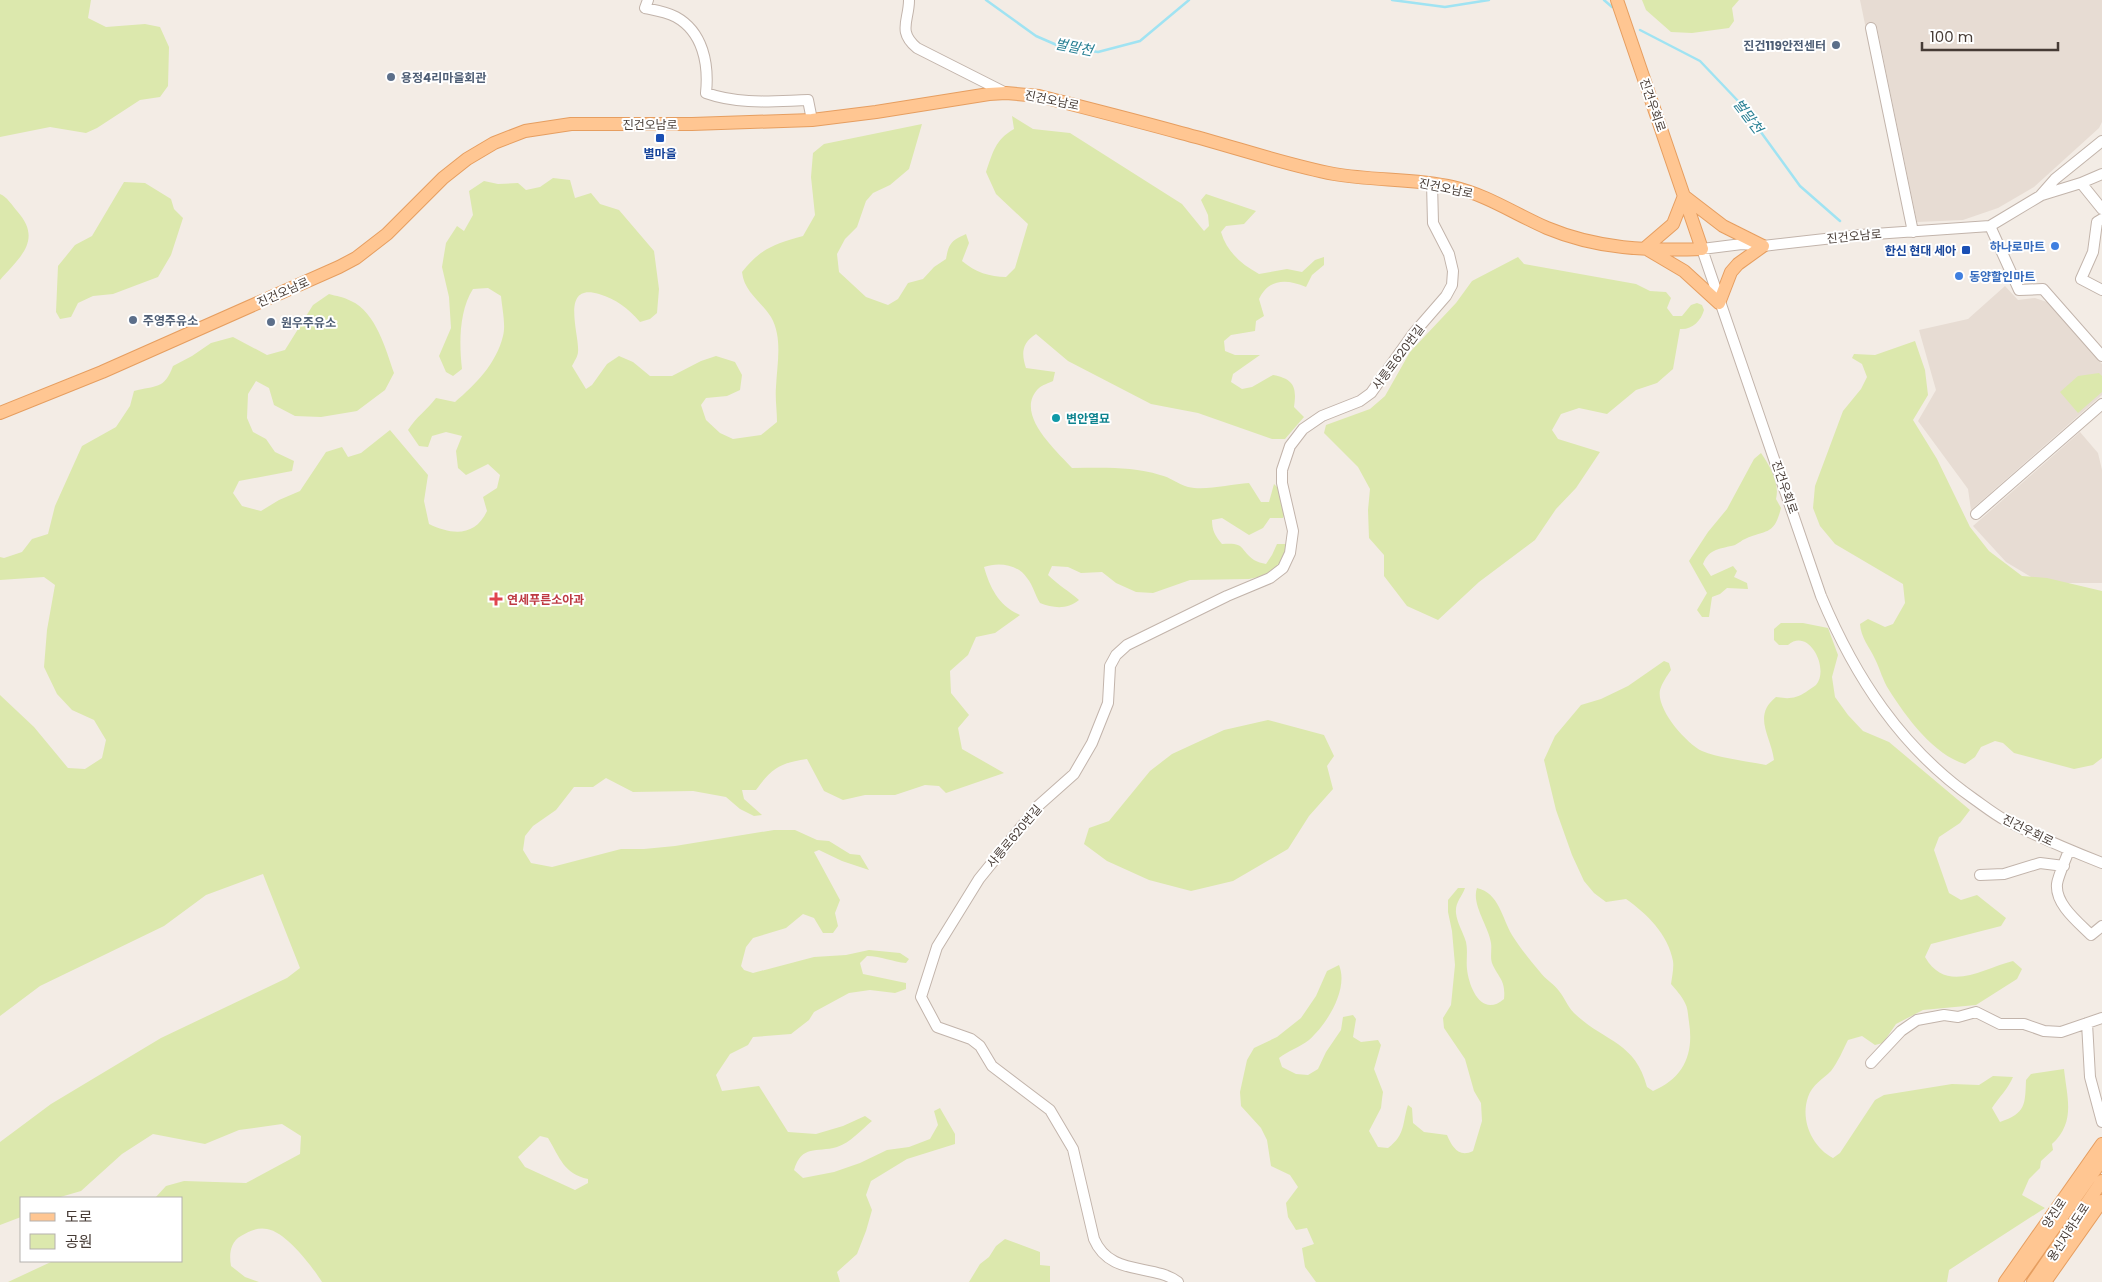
<svg xmlns="http://www.w3.org/2000/svg" width="2102" height="1282" font-family="Poppins,'Noto Sans KR',sans-serif">
	<style>
		.residential { fill: #e7dcd3 }
		.green { fill: #dce8ad; fill-rule: evenodd }
		.lines { fill: none; stroke-linecap: round; stroke-linejoin: round }
		.stream { stroke: #a0e3f2; stroke-width: 2.5 }
		.minor-casing { stroke: #c2b4ab; stroke-width: 12 }
		.major-casing { stroke: #e69e60; stroke-width: 14 }
		.minor { stroke: #fff; stroke-width: 10 }
		.major { stroke: #ffc692; stroke-width: 12 }
		.service-dot { fill: #5c6f8a; stroke: #fff; stroke-width: 2 }
		.transit-dot { fill: #1a4fb4; stroke: #fff; stroke-width: 2 }
		.shop-dot { fill: #3f7fe0; stroke: #fff; stroke-width: 2 }
		.culture-dot { fill: #0f9aa8; stroke: #fff; stroke-width: 2 }
		.health-dot { fill: #e0444e; stroke: #fff; stroke-width: 2 }
		.labels { text-anchor: middle; dominant-baseline: central; stroke-width: 4; stroke-linejoin: round; paint-order: stroke }
		.service-label { font-size: 12px; font-weight: bold; fill: #4e5e75; stroke: #fff; text-anchor: start }
		.street-label { font-size: 12px; fill: #463b35; stroke: #fff }
		.transit-label { font-size: 12px; font-weight: bold; fill: #164399; stroke: #fff }
		.shop-label { font-size: 12px; font-weight: bold; fill: #366cbe; stroke: #fff; text-anchor: end }
		.culture-label { font-size: 12px; font-weight: bold; fill: #0d838f; stroke: #fff; text-anchor: start }
		.health-label { font-size: 12px; font-weight: bold; fill: #be3a42; stroke: #fff; text-anchor: start }
		.water-label { font-size: 14px; font-style: italic; fill: #277f93; stroke: #fff }
	</style>
	<rect width="100%" height="100%" fill="#f3ece5"/>
	<path class="residential" d="M1860 0H2102V122L2099 128 2034 187 1998 208 1963 220 1917 222 1877 27 1866 29Z
		M2005 286 2018 300 2035 298 2047 302 2102 364V395L1971 510 1968 489 1918 421 1936 390 1919 330 1968 319Z
		M2080 432 2098 453 2102 470V583H2041L2006 562 1973 526Z"/>
	<path class="green" d="M0 0H91L88 18 106 27 145 24 160 27 169 47 168 86 160 97 140 100 97 128 86 133 50 127 0 137Z
		M1642 0H1739L1732 8 1734 21 1729 28 1692 33 1671 32 1646 10Z
		M1012 116 1033 129 1070 133 1182 204 1204 231 1209 226 1208 215 1201 200 1206 194 1256 211 1244 224 1226 226 1221 232C1227 252 1241 264 1259 274L1287 269 1302 272 1315 260 1324 257V265L1312 275 1306 287C1287 279 1269 278 1259 299L1264 316 1256 321 1255 331 1231 335 1224 341 1225 351 1235 355H1260L1233 374 1231 382 1242 389 1252 387 1273 375C1294 379 1297 387 1294 407L1304 417 1285 439H1272L1198 413 1151 404 1068 361 1036 334C1022 343 1021 353 1026 368L1055 372 1053 381C1049 383 1042 385 1039 388 1013 413 1056 450 1072 468 1102 468 1131 466 1160 475 1170 477 1178 484 1188 487 1206 491 1230 484 1249 483L1261 502H1269L1274 484 1282 492 1287 509 1283 518H1270L1263 528 1249 535 1222 518 1212 520C1212 530 1215 536 1222 544 1246 542 1239 549 1254 560 1257 562 1262 563 1266 564L1272 555 1277 544H1286L1284 559 1272 574 1249 579 1190 580 1153 593 1136 592 1116 583 1102 572 1081 573 1068 567 1052 566 1048 575C1058 585 1069 591 1079 600 1067 610 1053 608 1040 603 1035 595 1033 585 1027 578 1018 564 998 562 984 567 990 588 999 606 1020 615L995 633 976 637 968 655 950 671 951 693 969 715 958 728 962 749 1004 773 946 793 939 786 925 785 895 795H865L843 800 824 791 807 759C780 763 772 768 756 790H742L744 799 762 815 754 816 740 809 726 797 693 791 633 792 606 778 593 787H574L556 810 533 826 525 836 523 850 531 863 552 867 621 849H644L675 846 774 830H795L817 840 829 841 850 854 860 855 869 870 842 861 819 850 814 852 840 900 835 913 838 926 833 933H823L814 918 803 914 786 928 753 938 746 947 741 966 744 970 753 973 814 957 846 955 869 950 900 953 909 959 906 963C893 962 881 956 867 956L860 963 863 974 906 983V989L895 993 870 990 849 993 814 1012 809 1020 791 1034 753 1037 748 1045 730 1054 716 1075 722 1091 759 1086 788 1132 816 1134 843 1126 865 1116 872 1121C862 1129 850 1143 837 1147 816 1153 802 1144 794 1170L803 1178 834 1172 860 1163 887 1150 909 1147 930 1139 938 1125 934 1111 940 1108 955 1134V1144L907 1159 871 1181 866 1195 872 1210 866 1231 857 1254 837 1272 840 1282H322C312 1266 286 1232 267 1229 258 1227 249 1231 241 1236 230 1242 229 1255 231 1266L245 1277 259 1282H8L53 1261H181V1198H155L166 1186 184 1181 246 1183 300 1154 301 1136 282 1124 239 1130 205 1144 153 1134 122 1154 81 1191 57 1198H21V1217L0 1225V1142L51 1104 161 1038 287 978 300 968 263 874 206 895 164 926 40 986 0 1016V695L34 727 68 768 85 769 102 758 106 740 94 720 72 710 57 694 44 667 47 630 55 585 44 577 0 580V557L4 558 22 552 32 539 48 534 55 506 82 446 116 427 130 406 134 391C156 385 164 390 173 366L192 356 211 343 233 337 267 355 285 350 313 305 329 294C336 296 344 297 351 301 376 312 386 350 394 373L385 390 357 411 321 417 295 416 274 405 269 388 256 381 248 394 247 418 253 432 266 439 275 452 294 461 292 471 239 481 233 493 242 506 261 511 279 500 300 491 326 452 342 447 348 457 361 453 390 430 428 475 424 501 429 524C452 535 475 537 487 511L483 497 497 488 500 475 488 464 466 475 458 468 456 451 462 436 446 432 432 436 428 447 419 446 408 430C416 417 427 410 436 398L455 402C476 384 496 364 503 336 506 325 502 308 501 296L488 288 473 289C459 311 459 343 462 369L453 376 446 372 439 356 451 328 449 297 442 267 446 243 457 226 464 231 473 215 469 191 484 181 498 184 518 183 526 190 540 187 553 178 570 180 575 198 591 193 600 204 619 210 654 251 659 289 657 313 650 319 640 322C627 307 617 300 599 294 559 282 580 335 578 352 578 356 574 362 572 366L586 389 592 385 607 364 619 356 633 362 650 376H672L701 361 716 356 735 362 742 375 740 390 727 396 706 398 701 405 706 420 720 433 733 439 761 435 777 422C777 410 775 398 776 387 777 364 783 338 771 317 761 301 744 292 742 272 761 248 775 244 803 236L815 215 811 177 813 153 824 144 922 124 909 169 890 185 873 193 866 201 857 227 845 239 837 254 839 272 866 297 888 305 898 299 908 283 923 279 934 267 946 259C949 243 951 241 966 234L969 243 962 261C975 272 990 277 1006 277L1015 268 1028 224 996 194 986 172C993 152 995 140 1014 129ZM540 1136 548 1138C560 1158 564 1174 588 1179V1183L575 1190 525 1167 518 1157Z
		M124 182 145 183 171 199 174 209 183 218 171 255 158 277 113 294 93 296 78 303 71 317 60 319 56 312 58 266 75 245 92 236Z
		M0 194C7 197 12 205 17 211 43 240 20 257 0 280Z
		M1518 257 1524 264 1636 284 1650 291 1666 292 1671 298 1667 308 1673 316H1682L1691 305 1697 303 1702 305 1704 310C1701 321 1692 330 1680 329L1673 369 1657 383 1636 390 1607 414 1579 408 1561 414 1552 430 1558 439 1600 452 1576 488 1556 509 1535 540 1479 582 1438 620 1407 606 1384 576V555L1369 538 1368 510 1370 489 1358 467 1324 433 1326 425 1370 409 1385 396 1410 352 1456 303 1472 281Z
		M1915 341 1925 370 1928 395 1913 420 1937 459 1970 527 1989 551 2022 576 2047 578 2102 591V758L2093 765 2074 769 2014 753 2003 743 1995 741 1981 747 1975 757 1965 764C1934 755 1906 717 1889 690 1883 681 1880 669 1875 659 1869 646 1861 638 1860 624L1868 619 1885 627 1893 624 1905 603 1903 584 1835 544 1820 526 1813 508 1815 486 1843 411 1861 389 1867 377 1862 364 1852 358 1854 354 1875 355Z
		M2099 373 2102 376V392L2078 413 2060 392 2078 376Z
		M1761 453C1770 466 1780 483 1776 499L1781 508C1774 536 1767 529 1745 539 1742 540 1739 543 1735 545 1721 549 1709 548 1703 564L1711 576 1733 566 1737 571 1734 577 1747 583 1748 589 1727 588 1720 594 1712 597 1709 617H1702L1697 610 1707 593 1689 561 1708 532 1727 509 1754 459Z
		M1781 623H1803L1828 628 1838 655 1832 677 1835 697 1848 715 1863 731 1889 742 1970 810 1960 823 1939 837 1934 850 1949 893 1961 900 1977 895 2006 918 2001 926 1931 944 1925 957C1947 995 1983 968 2013 961L2022 969 2017 979 1976 1005 1923 1010 1896 1024 1883 1043 1875 1045 1862 1036 1848 1040C1843 1050 1838 1062 1831 1071 1823 1079 1812 1085 1808 1097 1800 1120 1812 1147 1833 1158L1840 1153 1875 1100 1884 1095 1952 1084 1979 1085 1993 1076 2013 1077C2008 1089 1999 1097 1992 1108L2000 1122C2026 1113 2025 1105 2026 1080L2031 1074 2064 1069C2067 1098 2076 1122 2052 1144L2053 1150 2041 1161 2040 1168 2029 1179 2022 1195 2045 1208 1949 1270 1947 1282H1316L1305 1267 1302 1248 1314 1244 1307 1228 1296 1230 1288 1217 1286 1203 1298 1187 1290 1175 1271 1166 1267 1140 1261 1128 1241 1106 1240 1092 1247 1060 1254 1048 1277 1037 1301 1018 1316 996 1327 971 1339 965C1349 989 1327 1024 1309 1040 1300 1047 1288 1051 1279 1058L1282 1067 1296 1074 1308 1075 1318 1069 1326 1052 1341 1030 1343 1017 1353 1015 1356 1019 1353 1037 1361 1042 1378 1040 1381 1045 1374 1069 1383 1092 1382 1099 1381 1108 1369 1131 1378 1147 1388 1148C1406 1134 1402 1123 1408 1105L1412 1108 1413 1123 1424 1132 1447 1135C1452 1147 1459 1158 1473 1151L1482 1121 1481 1103 1474 1091 1465 1059 1444 1028 1443 1018 1451 1005 1455 965 1452 931 1448 912V900L1458 888H1465C1462 897 1455 902 1456 913 1457 923 1463 932 1466 942 1468 952 1466 960 1467 969 1469 988 1482 1018 1504 999 1506 979 1498 978 1492 963 1490 957 1492 949 1491 943 1489 927 1471 904 1477 888 1499 893 1502 918 1512 935 1520 948 1530 960 1540 972 1545 979 1554 984 1559 991 1565 998 1567 1006 1574 1013 1604 1042 1635 1041 1647 1087L1653 1091C1684 1078 1694 1054 1689 1022 1688 1016 1688 1008 1685 1003 1682 996 1676 990 1671 984 1672 977 1674 968 1673 961 1668 934 1647 914 1626 899L1606 902 1594 893 1584 881 1572 855 1556 810 1544 760 1555 736 1581 705 1601 699 1628 686 1664 661 1669 663 1671 670C1667 676 1662 683 1660 690 1656 709 1686 743 1702 751 1718 758 1747 761 1766 765L1774 760C1771 736 1752 716 1776 697 1788 699 1795 699 1806 692 1809 690 1813 687 1816 685 1830 669 1809 627 1788 645H1779L1774 640V629Z
		M1268 720 1324 735 1334 756 1327 766 1333 789 1309 816 1288 849 1233 881 1191 891 1149 880 1107 861 1084 844 1089 828 1109 821 1150 771 1172 754 1224 730Z
		M1005 1239 1040 1252V1265L1050 1266V1282H969L980 1264 989 1257 996 1246Z"/>
	<g class="lines">
		<path class="stream" d="M986 0 1036 36 1059 46 1098 52 1140 41 1189 0
			M1392 0 1445 7 1489 0
			M1604 0 1612 7
			M1640 30 1700 61 1739 102 1800 186 1840 221"/>
		<defs>
			<path id="minor" d="M648 0 645 8C655 10 667 12 676 17 703 32 709 64 706 93 740 105 773 101 808 100L812 120
				M909 0C909 21 897 31 917 48L1006 93
				M1871 28 1913 232
				M2102 141 2055 179 2040 196 1990 226 1860 235 1763 246 1742 244 1702 249 1821 596C1855 677 1901 748 1974 799 1984 806 1994 814 2005 820 2036 836 2069 850 2102 863
				M2081 183 2102 209
				M2042 195 2081 183 2102 174
				M2102 219 2097 222 2093 252 2081 279 2102 290
				M1990 226 2019 290 2043 289 2102 356
				M1976 514 2102 404
				M2069 850C2066 859 2058 876 2057 884 2055 904 2078 922 2091 935L2102 926
				M1980 875 2004 874 2040 863 2064 866
				M2087 1023 2090 1077 2102 1122
				M1871 1063 1901 1031 1917 1020 1944 1015 1958 1017 1976 1012 2000 1024H2024L2044 1031 2061 1032 2102 1018
				M1178 1282C1153 1263 1110 1277 1094 1239L1073 1149 1050 1110 992 1066 980 1046 971 1039 937 1027 921 997 937 947 979 879 1038 806 1074 774 1092 743 1108 703 1110 666 1116 655 1127 645 1227 596 1270 578 1283 568 1290 553 1293 531 1282 483V470L1290 446 1303 429 1322 416 1360 401 1371 393 1413 334 1446 296 1452 285 1453 271 1449 254 1433 223 1432 183"/>
			<path id="major" d="M1684 196 1723 226 1763 246 1738 264 1731 272 1719 303 1684 271 1645 248 1673 224Z
				M0 413 102 372 339 267 356 258 387 234 443 178 467 159 494 143 525 131 571 124H692L812 120 876 112 989 94 1006 93 1039 96C1086 108 1134 120 1181 133 1232 146 1282 164 1334 174 1374 181 1414 178 1453 187 1487 195 1515 214 1547 228 1597 249 1648 251 1702 249L1617 0
				M2005 1282 2102 1144
				M2016 1282 2102 1160
				M2033 1282 2102 1181
				M2045 1282 2102 1201"/>
		</defs>
		<use href="#minor" class="minor-casing"/>
		<use href="#major" class="major-casing"/>
		<use href="#minor" class="minor"/>
		<use href="#major" class="major"/>
	</g>
	<g class="service-dot">
		<circle cx="1836" cy="45" r="5"/>
		<circle cx="391" cy="77" r="5"/>
		<circle cx="133" cy="320" r="5"/>
		<circle cx="271" cy="322" r="5"/>
	</g>
	<g class="transit-dot">
		<rect x="655" y="133" width="10" height="10" rx="2.5"/>
		<rect x="1961" y="245" width="10" height="10" rx="2.5"/>
	</g>
	<g class="shop-dot">
		<circle cx="2055" cy="246" r="5"/>
		<circle cx="1959" cy="276" r="5"/>
	</g>
	<circle class="culture-dot" cx="1056" cy="418" r="5"/>
	<path class="health-dot" d="M493.5 591.5h5v5h5v5h-5v5h-5v-5h-5v-5h5z"/>
	<g class="labels">
		<g class="service-label">
			<text x="1826" y="45" text-anchor="end">진건119안전센터</text>
			<text x="401" y="77">용정4리마을회관</text>
			<text x="143" y="320">주영주유소</text>
			<text x="281" y="322">원우주유소</text>
		</g>
		<g class="street-label">
			<text transform="translate(1052 100) rotate(12)">진건오남로</text>
			<text transform="translate(1653 105) rotate(71)">진건우회로</text>
			<text x="650" y="124">진건오남로</text>
			<text transform="translate(1446 188) rotate(12)">진건오남로</text>
			<text transform="translate(1854 236) rotate(-5)">진건오남로</text>
			<text transform="translate(283 292) rotate(-24)">진건오남로</text>
			<text transform="translate(1398 357) rotate(-53)">사릉로620번길</text>
			<text transform="translate(1785 487) rotate(71)">진건우회로</text>
			<text transform="translate(2028 830) rotate(26)">진건우회로</text>
			<text transform="translate(1014 836) rotate(-50)">사릉로620번길</text>
			<text transform="translate(2054 1213) rotate(-56)">양진로</text>
			<text transform="translate(2068 1232) rotate(-57)">용신지하도로</text>
		</g>
		<g class="transit-label">
			<text x="660" y="153">별마을</text>
			<text x="1956" y="250" text-anchor="end">한신 현대 세아</text>
		</g>
		<g class="shop-label">
			<text x="2045" y="246">하나로마트</text>
			<text x="1969" y="276" text-anchor="start">동양할인마트</text>
		</g>
		<g class="culture-label">
			<text x="1066" y="418">변안열묘</text>
		</g>
		<g class="health-label">
			<text x="507" y="599">연세푸른소아과</text>
		</g>
		<g class="water-label">
			<text transform="translate(1074 47) rotate(11)">벌말천</text>
			<text transform="translate(1748 116) rotate(53)">벌말천</text>
		</g>
	</g>
	<rect x="20" y="1197" width="162" height="65" fill="#ffffff" stroke="#b5b1ae"/>
	<rect x="30" y="1213" width="25" height="8" fill="#ffc692" stroke="#b5b1ae"/>
	<text x="65" y="1222" font-size="15" fill="#463b35">도로</text>
	<rect x="30" y="1234" width="25" height="15" fill="#dce8ad" stroke="#b5b1ae"/>
	<text x="65" y="1247" font-size="15" fill="#463b35">공원</text>
	<path d="M1922 42v8h136v-8" fill="none" stroke="#463b35" stroke-width="2.5"/>
	<text x="1930" y="42" font-size="15" fill="#463b35" stroke="#ffffff" stroke-width="4" paint-order="stroke">100 m</text>
</svg>
